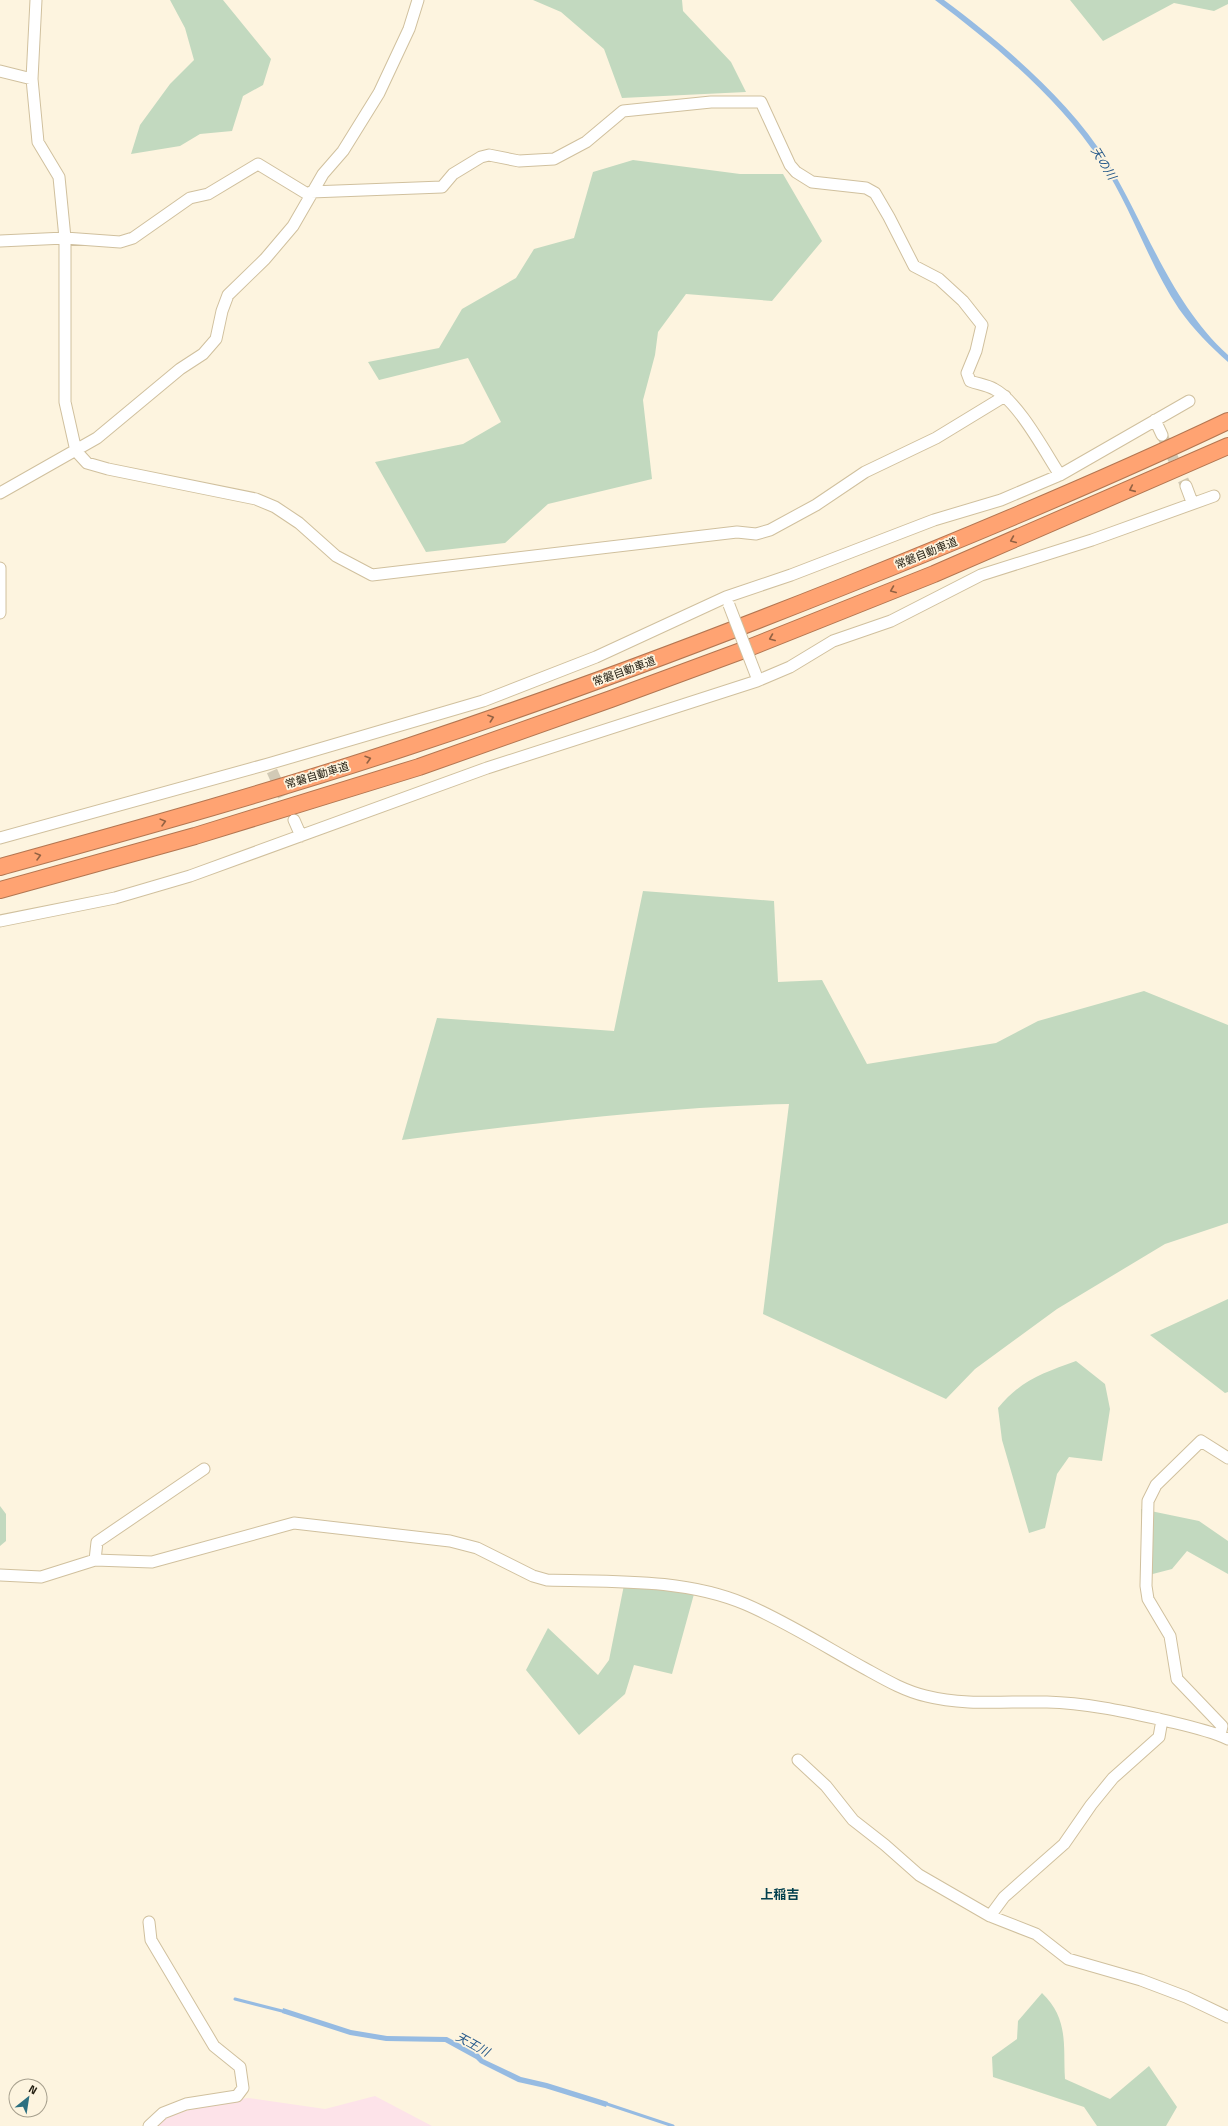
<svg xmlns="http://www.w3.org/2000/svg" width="1228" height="2126" font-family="'Titillium Web','Noto Sans JP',sans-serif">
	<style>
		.industrial { fill: #fde3e9 }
		.green { fill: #c2d9bf }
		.water { fill: #96bbe2 }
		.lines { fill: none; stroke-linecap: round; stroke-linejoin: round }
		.stream { stroke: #96bbe2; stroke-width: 3 }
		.minor-tunnel { stroke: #d2cab6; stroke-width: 11; stroke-dasharray: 11 5.5; stroke-linecap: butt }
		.minor-casing { stroke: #d0c09e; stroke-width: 13 }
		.highway-casing { stroke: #b37651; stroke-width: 18 }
		.minor { stroke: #fff; stroke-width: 11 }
		.highway { stroke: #ffa372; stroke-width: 16 }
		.minor-bridge-casing { stroke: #d0c09e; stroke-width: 13; stroke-linecap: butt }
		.minor-bridge { stroke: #fff; stroke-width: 11 }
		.oneway { stroke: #936243 }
		.labels { text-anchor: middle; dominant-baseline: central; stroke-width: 3.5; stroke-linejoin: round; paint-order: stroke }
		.street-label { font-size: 11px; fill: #272114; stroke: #fdf4df }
		.water-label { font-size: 12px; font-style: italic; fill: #235789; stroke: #fdf4df }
		.quarter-label { font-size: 13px; font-weight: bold; fill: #03404d; stroke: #fdf4df }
	</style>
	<rect width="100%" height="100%" fill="#fdf4df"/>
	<path class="industrial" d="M375 2096 432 2126H155L164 2118 214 2102 249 2098 325 2109Z"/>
	<path class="green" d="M170 0H223L271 59 263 85 243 96 232 131 200 134 180 146 131 154 140 125 170 84 194 60 185 28Z
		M533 0H682L683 11 731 62 746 92 622 98 604 49 561 12Z
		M1070 0H1228V4L1214 11 1174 3 1103 41Z
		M633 160 740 174H783L822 241 772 301 686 294 658 332 655 355 643 400 652 479 548 504 505 543 426 552 375 462 463 444 501 422 468 358 379 380 368 362 439 348 462 309 516 278 534 249 574 238 593 172Z
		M643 891 774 901 778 982 822 980 867 1064 996 1043 1038 1021 1144 991 1228 1025V1223L1165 1244 1057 1309 975 1369 946 1399 763 1314 789 1104C659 1107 530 1124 402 1140L437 1018 614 1031Z
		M1228 1299V1392L1225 1393 1150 1335Z
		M1076 1361 1105 1384 1110 1409 1102 1461 1069 1457 1057 1474 1045 1528 1029 1533 1002 1440 998 1408C1021 1380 1043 1373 1076 1361Z
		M0 1506 6 1514V1541L0 1546Z
		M1141 1509 1199 1521 1228 1541V1574L1187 1551 1172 1569 1145 1576Z
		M624 1585 654 1587 694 1594 672 1674 634 1665 625 1694 579 1735 526 1670 548 1628 598 1675 609 1660Z
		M1042 1993C1069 2019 1063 2045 1065 2079L1110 2099 1149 2066 1177 2107 1166 2126H1097L1084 2107 993 2077 992 2057 1017 2039 1018 2021Z"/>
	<path class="water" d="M935 0H944C1002 43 1069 100 1107 161 1147 227 1170 302 1228 355V362C1210 346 1193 329 1179 309 1148 263 1132 208 1101 162 1058 97 996 46 935 0Z
		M283 2008 351 2030 387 2036 447 2037 479 2054 483 2059 521 2077 547 2083 608 2102 606 2107 545 2088 518 2082 480 2063 476 2059 445 2042 386 2041 350 2035 282 2013Z"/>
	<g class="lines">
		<path class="stream" d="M235 1999 286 2012
			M604 2103 673 2126"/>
		<path class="minor-tunnel" d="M1162 435 1186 486
			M272 771 291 814"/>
		<defs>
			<path id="minor" d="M0 71 32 79 38 142 59 177 65 238V402L76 451 87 463 108 469 256 499 275 507 299 523 336 556 372 575 737 532 756 534 770 530 816 505 865 472 936 438 1005 396
				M32 79 36 0
				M311 192 442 187 453 174 481 157 489 155 519 161 554 159 586 142 623 111 711 102H761L790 165 796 172 812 182 866 188 875 193 889 217 914 266 939 279 963 301 982 325 976 351 967 373 970 381C978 384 987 385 994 389 1018 401 1045 452 1060 475
				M0 241 65 238 120 242 133 238 190 198 208 194 258 164 309 195
				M1155 420 1162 435
				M1186 486 1192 502
				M0 493 97 438 180 369 203 354 216 339 222 311 228 295 265 259 293 226 323 174 343 151 379 93 409 29 418 0
				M0 568V613
				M294 820 301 836
				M0 838 268 764 483 701 596 657 726 597 791 575 934 520 1001 500 1060 475 1189 401
				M0 921 115 898 190 876 487 768 757 681 790 667 833 641 891 621 981 575 1092 540 1214 496
				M95 1560 97 1542 204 1469
				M0 1575 41 1577 95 1560 152 1562 294 1523 450 1541 477 1548 533 1576 547 1580C612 1582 683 1578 745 1604 785 1621 826 1647 864 1668 884 1679 904 1691 926 1696 965 1706 1007 1701 1047 1702 1085 1703 1122 1711 1159 1719 1183 1725 1206 1729 1228 1739
				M1220 1735 1222 1726 1177 1679 1170 1636 1148 1599 1146 1586 1148 1501 1156 1485 1201 1441 1228 1458
				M798 1760 826 1786 853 1820 885 1845 919 1875 990 1916 1036 1934 1068 1959 1141 1980 1186 1997 1228 2017
				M990 1916 1004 1897 1064 1844 1091 1805 1113 1778 1159 1737 1162 1720
				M149 2126 163 2113 186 2104 237 2096 243 2088 240 2067 214 2046 151 1940 149 1922"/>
			<path id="highway" d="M0 867C137 829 275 791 410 746 555 698 699 644 842 587 972 535 1102 481 1228 421
				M0 890 195 836 419 767 611 699 741 651 934 574 1228 446"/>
		</defs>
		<use href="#minor" class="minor-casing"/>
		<use href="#highway" class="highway-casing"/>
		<use href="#minor" class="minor"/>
		<use href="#highway" class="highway"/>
		<defs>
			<path id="minor-bridge" d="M729 605 756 675"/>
		</defs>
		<use href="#minor-bridge" class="minor-bridge-casing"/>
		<use href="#minor-bridge" class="minor-bridge"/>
	</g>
	<defs><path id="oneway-chevron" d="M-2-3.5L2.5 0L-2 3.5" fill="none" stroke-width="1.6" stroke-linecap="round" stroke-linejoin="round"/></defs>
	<g class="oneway">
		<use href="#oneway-chevron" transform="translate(1132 489) rotate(156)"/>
		<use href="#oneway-chevron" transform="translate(1013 540) rotate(157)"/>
		<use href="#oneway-chevron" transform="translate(893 590) rotate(158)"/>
		<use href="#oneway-chevron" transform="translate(772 638) rotate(158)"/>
		<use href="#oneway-chevron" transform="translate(491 718) rotate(-19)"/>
		<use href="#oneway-chevron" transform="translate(368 759) rotate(-17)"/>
		<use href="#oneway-chevron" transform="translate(163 822) rotate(-15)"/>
		<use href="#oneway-chevron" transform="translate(38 856) rotate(-15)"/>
	</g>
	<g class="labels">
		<g class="street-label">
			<text transform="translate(926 553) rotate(-22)">常磐自動車道</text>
			<text transform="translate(624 671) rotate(-20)">常磐自動車道</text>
			<text transform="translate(317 775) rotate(-17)">常磐自動車道</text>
		</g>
		<g class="water-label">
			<text transform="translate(1104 163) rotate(58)">天の川</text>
			<text transform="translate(473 2044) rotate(29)">天王川</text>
		</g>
		<g class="quarter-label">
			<text x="780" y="1894">上稲吉</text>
		</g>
	</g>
	<g transform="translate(28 2098) rotate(30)"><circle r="19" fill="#fdf4df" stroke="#a7a08e"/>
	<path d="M0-3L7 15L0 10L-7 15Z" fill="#2d7081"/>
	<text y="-6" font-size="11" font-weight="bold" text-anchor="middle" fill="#272114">N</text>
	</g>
</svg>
